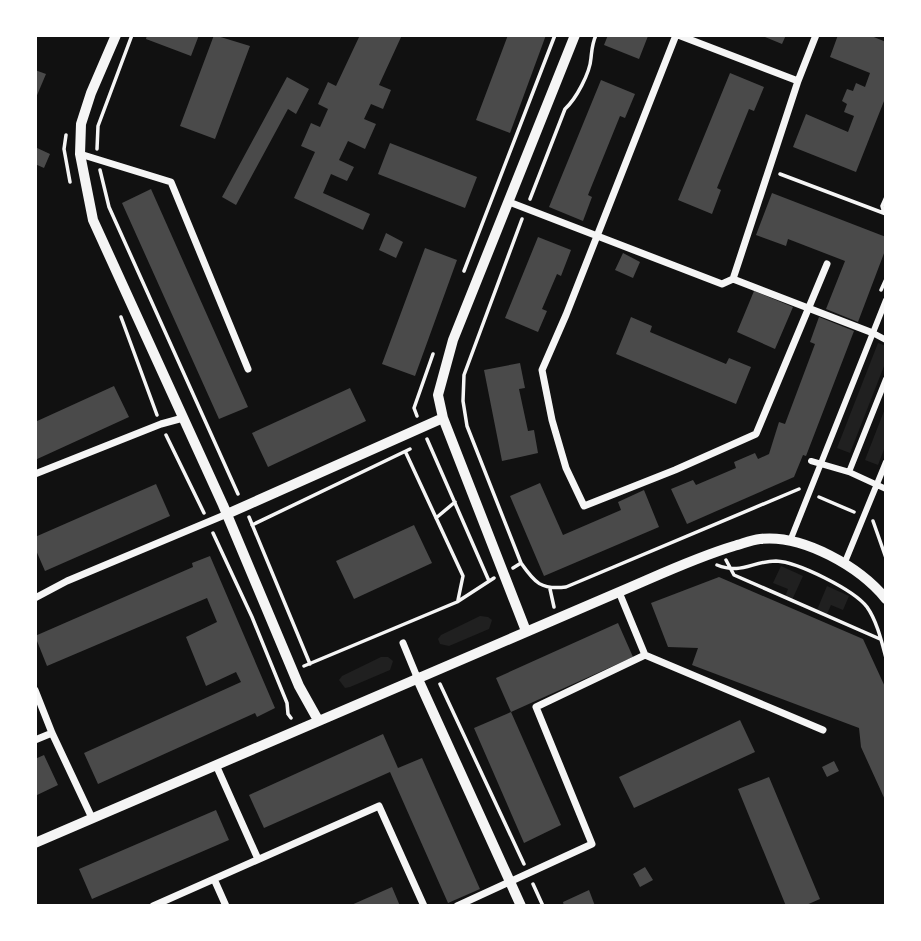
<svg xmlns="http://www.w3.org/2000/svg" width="921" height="941" font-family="Inter,sans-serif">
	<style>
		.green { fill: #202020 }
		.building { fill: #4a4a4a }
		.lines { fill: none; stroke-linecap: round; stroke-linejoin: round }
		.path { stroke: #f5f5f5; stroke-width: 3.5 }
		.pedestrian { stroke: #f5f5f5; stroke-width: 6 }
		.minor { stroke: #f5f5f5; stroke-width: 7 }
		.tertiary { stroke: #f5f5f5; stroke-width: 10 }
	</style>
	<rect width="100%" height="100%" fill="#111"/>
	<path class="green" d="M878 343 886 346V361L850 453 837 448Z
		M886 406V444L878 465 865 460Z
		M781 566 803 576 792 600 785 597 788 589 773 583Z
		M827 586 849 596 843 610 831 605 827 614 817 610Z
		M480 616 488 617 492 620 489 629 449 646 440 644 438 639 441 635Z
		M381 657H388L393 661 390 670 350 687 345 688 339 680 342 676Z"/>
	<path class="building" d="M147 35H199L191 56 146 39Z
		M214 35 250 46 215 139 180 126Z
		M360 35H402L379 85 391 90 383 109 371 104 364 119 376 124 365 149 348 141 339 160 354 167 347 181 331 174 323 193 370 214 363 230 294 198 315 152 301 146 311 123 320 127 328 109 318 104 328 82 336 86Z
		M508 35H546L510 133 476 120Z
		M608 35H647L648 36 639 59 604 45Z
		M760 35H786L782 44Z
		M838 35H869L886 42V96L856 172 793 147 806 114 848 132 854 116 844 112 847 104 842 101 847 89 853 91 856 83 865 87 870 73 830 57Z
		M35 70 46 74 35 100Z
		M730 73 764 87 754 111 749 109 717 188 721 190 712 214 678 200Z
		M287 77 309 89 296 114 288 109 236 205 222 197Z
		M601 80 635 94 625 118 620 116 588 195 592 197 583 221 549 207Z
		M390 143 477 177 465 208 378 174Z
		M35 147 50 154 44 168 35 164Z
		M151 189 248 407 219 419 122 203Z
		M772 193 886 237V248L858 322 826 309 845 261 788 239 786 246 756 235Z
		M386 233 403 242 396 258 379 250Z
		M538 237 571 250 561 276 557 274 542 309 547 311 538 332 505 318Z
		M425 248 457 260 415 376 382 364Z
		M623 253 640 262 633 278 615 270Z
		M754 291 793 307 775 349 737 332Z
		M631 317 652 326 650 332 726 364 729 358 751 367 736 404 616 354Z
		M819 317 854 331 806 456 803 455 794 477 687 524 671 489 693 480 696 485 736 468 734 462 755 453 758 459 769 454 779 422 785 424 815 344 810 342Z
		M520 363 525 388 519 389 528 431 534 430 538 453 502 461 484 370Z
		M114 386 129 417 35 460V422Z
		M350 388 366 421 268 467 252 433Z
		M540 483 563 535 621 510 618 502 644 490 659 527 544 576 510 496Z
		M156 484 170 516 45 571 35 548V537Z
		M414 525 432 563 354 599 336 561Z
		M210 556 275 708 257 717 255 713 98 784 84 753 241 682 236 672 206 686 186 637 217 622 207 598 47 666 35 636 193 567 192 563Z
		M719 577 863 639 886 689V802L861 747 859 728 692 665 698 648 668 647 651 603Z
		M618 623 633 657 511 712 496 678Z
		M511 712 561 825 524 843 474 728Z
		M740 720 755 752 634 808 619 777Z
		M383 734 398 768 422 758 480 889 448 903 390 772 264 828 249 795Z
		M44 755 58 785 35 796V759Z
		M834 761 839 771 827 777 822 767Z
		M769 777 820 899 804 906H786L738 789Z
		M216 810 229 840 92 899 79 869Z
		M645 867 653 880 640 887 633 874Z
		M392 887 400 906H349Z
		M589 890 595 906H564L563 902Z"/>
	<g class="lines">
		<path class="path" d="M66 135 64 149 70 182
			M97 149 98 126 132 35
			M100 170 109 207 238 494
			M780 174 886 214
			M530 199 565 109C576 99 590 73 591 58 592 49 592 44 596 35
			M884 213 882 206 886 197
			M464 271 555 35
			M881 290 886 279
			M121 317 157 415
			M417 416 414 408 433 354
			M166 435 204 513
			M427 439 489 581
			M406 453 463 576 458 600
			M819 497 854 512
			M249 517 310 664
			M436 518 455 502
			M873 521 886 558
			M252 525 410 449
			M213 533 252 617 287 703 288 714 291 718
			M726 560 734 575 880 639
			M521 563 467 426 463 401 464 375 522 219
			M717 565C742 575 752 561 776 561 798 562 854 590 867 607 877 621 882 643 886 658
			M513 568 521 563C535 583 541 590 566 587L799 489
			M550 589 554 607
			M304 666 457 602 494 578
			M440 684 524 864
			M533 884 543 906"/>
		<path class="pedestrian" d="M873 333 886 340
			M811 461 849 472 886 489
			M849 472 886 379
			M790 541 886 300
			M845 562 886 462"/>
		<path class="minor" d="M676 35 566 315 542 370 552 420 566 468 584 506 675 470 756 434 827 264
			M678 35 798 81
			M80 154 171 182 248 369
			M509 202 722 284 733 279 798 81 816 35
			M733 279 873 333
			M35 474 161 424 183 418
			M619 592 645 655 823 730
			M35 598 67 581 227 514
			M403 643 417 677
			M35 690 52 733 92 818
			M35 740 52 733
			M216 765 258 859
			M214 879 226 906
			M153 906 379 806 424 906
			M457 906 592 844 536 707 645 655"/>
		<path class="tertiary" d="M116 35 91 93 81 124 80 154 93 220 223 505 299 686 318 720
			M227 514 443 418
			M526 631 443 418 438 395 453 340 575 35
			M417 677 521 906
			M35 843 619 592C657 576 694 558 734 546 742 544 751 540 760 539 803 534 860 567 886 599"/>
	</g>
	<rect width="921" height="941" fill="none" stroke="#ffffff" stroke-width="74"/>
</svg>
